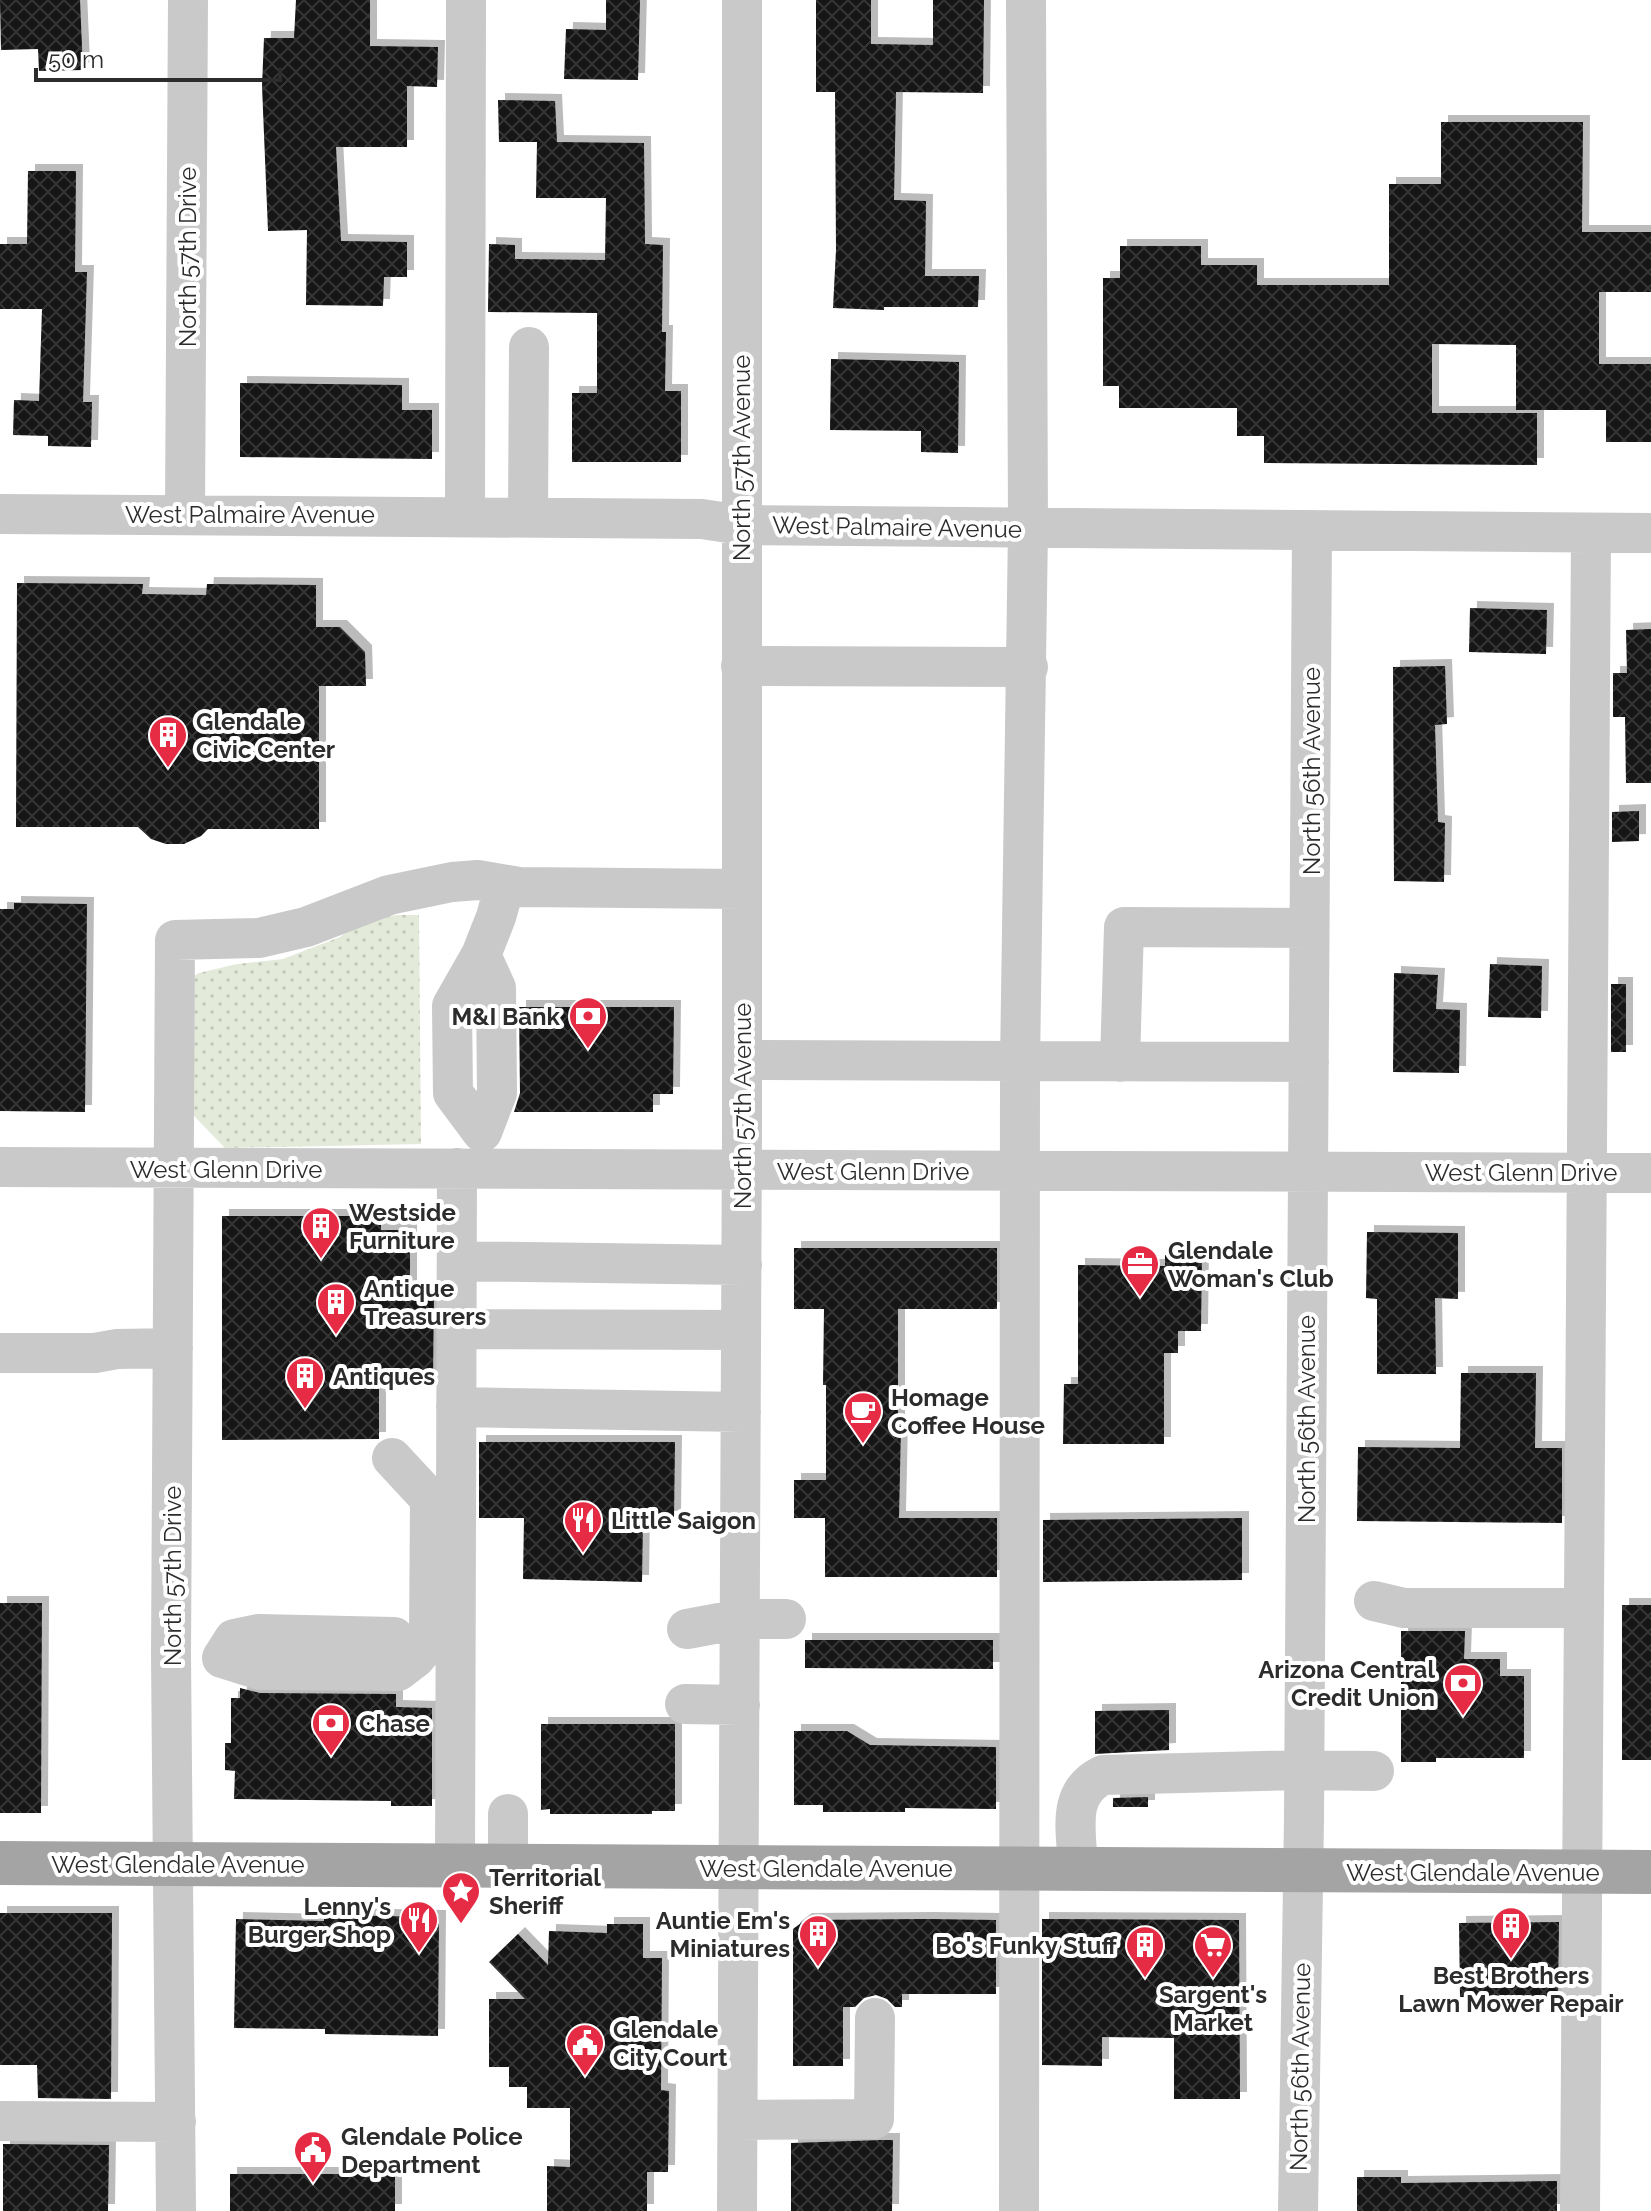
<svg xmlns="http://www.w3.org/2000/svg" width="1651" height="2211" font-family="Raleway,sans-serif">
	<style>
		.park { fill: url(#park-dots) }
		.building { fill: url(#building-cross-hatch); filter: url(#shadow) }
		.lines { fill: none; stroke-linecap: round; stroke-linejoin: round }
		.minor { stroke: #c9c9c9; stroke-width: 40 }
		.major { stroke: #a4a4a4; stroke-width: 44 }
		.labels { text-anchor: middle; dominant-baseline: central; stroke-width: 8; stroke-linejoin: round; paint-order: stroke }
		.street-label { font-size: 24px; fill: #2c2c2c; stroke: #fff }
		.poi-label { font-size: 24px; font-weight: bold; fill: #2c2c2c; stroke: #fff; text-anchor: start }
	</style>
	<defs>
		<pattern id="park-dots" width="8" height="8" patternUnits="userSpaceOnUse" patternTransform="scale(2)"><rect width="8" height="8" fill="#e3ead9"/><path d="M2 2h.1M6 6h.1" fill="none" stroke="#c3c9ba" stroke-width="1.8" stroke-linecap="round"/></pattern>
		<pattern id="building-cross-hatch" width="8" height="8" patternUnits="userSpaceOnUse" patternTransform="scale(2)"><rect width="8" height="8" fill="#131313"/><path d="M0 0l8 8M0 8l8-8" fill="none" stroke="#363636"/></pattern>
		<filter id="shadow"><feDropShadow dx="7" dy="-7" stdDeviation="0" flood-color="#0004"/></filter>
	</defs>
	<rect width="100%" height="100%" fill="#fff"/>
	<path class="park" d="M397 915H419L421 1144 225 1148 194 1116V976L199 973 237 964 283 959 340 937 362 921Z"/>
	<path class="building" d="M0 0H80L83 70 39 71 38 49 1 50Z
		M296 0H370V46L438 47 437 87 407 86V147H336L341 241 407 242V277H384L383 306 306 305 307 230 268 231 262 86 264 38H294Z
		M606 0H640L638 80 564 79 566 29 606 30Z
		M816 0H871V44L933 45V0H984L983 93 896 92 894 200 926 201 925 276H979L978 307H884V310L833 308 836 250 835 92H816Z
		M498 100 555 101 557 142 644 143 645 244 663 245 662 332H666L665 391H681V462H572V393H597V313L488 312 489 244 515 245V259L605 260 606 198H536L537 142H499Z
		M1441 122H1583L1582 232H1651V292H1599V364H1651V442H1606V410H1516V345L1432 344V413H1537V465L1264 463V436H1237V408H1119V386H1103V278H1120V246H1201V265H1257V285H1389V184H1441Z
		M28 171H76L75 272H87L83 402H92L91 447 48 446V436L13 435 14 400 39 401 42 309H0V244H27Z
		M831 359 959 362 958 453 921 452V431L830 430Z
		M240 383 402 385V410H432V459L240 457Z
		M17 583 143 584 142 594 206 595 207 584 316 585V627H340L365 652 366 686H319V829H208L201 836 184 844H166L151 839 138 827H16Z
		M1470 608 1547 610 1546 654 1469 652Z
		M1651 629V783H1626L1625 717H1613V673H1627L1626 630Z
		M1445 666 1447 724 1435 725 1438 822 1445 823 1444 882 1394 881 1393 667Z
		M1639 811V841L1612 842V812Z
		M14 903 87 904 85 1112 0 1111V909H14Z
		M1490 964 1542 966 1541 1018 1488 1017Z
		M1394 973 1438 975 1436 1009 1460 1010 1459 1073 1393 1072Z
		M1611 984H1626V1052H1611Z
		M519 1007H674L673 1094H653V1112H514L520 1093Z
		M222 1216H381V1230H410V1292H434L433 1381 379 1379V1439L222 1440Z
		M1367 1232 1458 1233V1299L1435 1298 1436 1374H1377V1299L1366 1298Z
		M794 1248H997V1309H898V1426H901L899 1518H997V1577H825V1518H794V1480H826V1385H823L824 1309H794Z
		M1165 1255H1202L1201 1331H1178V1353H1164V1444H1063L1064 1384H1078V1265L1165 1266Z
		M1461 1373H1536L1535 1448H1562V1523L1357 1521 1358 1447 1460 1448Z
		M479 1442H675L674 1518H643L642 1582 523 1579 524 1518H479Z
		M1242 1518V1580L1043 1582V1520Z
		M0 1603H42L41 1813H0Z
		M1622 1605H1651V1760H1622Z
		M1401 1631H1465L1464 1659H1500V1676H1524V1758H1436V1762H1401Z
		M805 1640H993V1669L805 1668Z
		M240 1688 260 1693 396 1694V1707L432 1708V1806H391V1801L234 1799 235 1771 225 1770V1743H231V1698H240Z
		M1169 1710V1750L1095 1754V1711Z
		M541 1724H675V1811H652V1814H550V1809L541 1810Z
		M794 1731H847L870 1745 996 1747V1809L905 1808V1812H823V1805H794Z
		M1148 1797V1807H1113V1798Z
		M0 1913H112L111 2099 38 2098 37 2065H0Z
		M324 1915 439 1917 438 2036 325 2034V2029L234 2028 236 1919 324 1921Z
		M927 1919 996 1920V1994H902V2007H895L887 1999 876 1995 864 1998 855 2007H843V2066H793V1929L805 1920Z
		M1042 1919 1239 1920 1240 2099H1174V2038L1102 2037V2066L1042 2065Z
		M1559 1922 1558 1999 1460 1997 1459 1923Z
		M607 1924H643V1958H662L661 2090 669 2091 668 2172H647V2211H547V2166L570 2167V2108H527V2087H509V2067H489V1999H525L489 1962 518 1934 548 1965 549 1931 607 1933Z
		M882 2140H893L892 2211H791V2143Z
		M3 2144 109 2145 108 2211H3Z
		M230 2174H395V2211H230Z
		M1357 2177H1401V2183L1557 2181V2211H1357Z"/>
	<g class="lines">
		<path class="minor" d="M185 513 188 0
			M0 514 702 519 741 525 1651 533
			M465 516 466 0
			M528 517 529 347
			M741 666 1028 667
			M481 955 496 988 497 1093 482 1132
			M742 1060 1309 1062
			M1120 1062 1124 927 1309 928
			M482 1132 453 1093 452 1006 481 955 496 917 505 885
			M0 1167 1651 1173
			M457 1261 742 1265
			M456 1329 741 1330
			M0 1353H95L117 1349 173 1348
			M456 1407 741 1412
			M1374 1601 1404 1608H1584
			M687 1629 741 1619H786
			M222 1658 260 1670 398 1671 415 1658 429 1642 430 1499 392 1458
			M222 1658 234 1639 258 1634 394 1637 415 1658
			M685 1704 740 1705
			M508 1814V1866
			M455 1866 457 1168
			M1078 1869C1077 1832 1065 1793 1103 1775L1304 1770 1374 1771
			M738 2120 874 2119 875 2018
			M0 2121 176 2122
			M176 2211 171 1656 175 940 259 938 306 927 389 895 452 882 478 880 519 887 742 889
			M737 2211 742 1127V0
			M1019 2211 1020 1063 1028 529 1026 0
			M1298 2211 1304 1818 1312 530
			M1580 2211 1591 533"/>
		<path class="major" d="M0 1863 1651 1872"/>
	</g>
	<defs>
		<symbol id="building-pin" viewBox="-11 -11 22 30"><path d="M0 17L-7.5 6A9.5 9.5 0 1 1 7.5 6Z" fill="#e62b44" stroke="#fff"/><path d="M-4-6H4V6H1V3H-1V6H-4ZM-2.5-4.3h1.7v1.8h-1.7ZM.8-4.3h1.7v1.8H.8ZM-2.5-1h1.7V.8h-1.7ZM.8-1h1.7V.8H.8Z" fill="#fff"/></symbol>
		<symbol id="bank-pin" viewBox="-11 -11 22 30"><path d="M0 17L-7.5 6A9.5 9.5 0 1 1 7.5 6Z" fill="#e62b44" stroke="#fff"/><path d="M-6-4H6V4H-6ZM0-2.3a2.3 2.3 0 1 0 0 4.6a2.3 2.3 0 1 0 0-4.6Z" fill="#fff"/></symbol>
		<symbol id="office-pin" viewBox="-11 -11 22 30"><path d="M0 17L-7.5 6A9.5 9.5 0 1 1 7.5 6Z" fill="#e62b44" stroke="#fff"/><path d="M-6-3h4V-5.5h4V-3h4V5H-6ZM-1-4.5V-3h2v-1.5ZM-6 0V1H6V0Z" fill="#fff"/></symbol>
		<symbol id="cafe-pin" viewBox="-11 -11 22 30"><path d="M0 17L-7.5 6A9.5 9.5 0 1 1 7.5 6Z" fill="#e62b44" stroke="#fff"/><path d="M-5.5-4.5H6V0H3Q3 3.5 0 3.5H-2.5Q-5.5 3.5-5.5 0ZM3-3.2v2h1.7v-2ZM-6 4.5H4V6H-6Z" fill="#fff"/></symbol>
		<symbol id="restaurant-pin" viewBox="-11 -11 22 30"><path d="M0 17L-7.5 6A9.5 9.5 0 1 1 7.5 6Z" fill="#e62b44" stroke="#fff"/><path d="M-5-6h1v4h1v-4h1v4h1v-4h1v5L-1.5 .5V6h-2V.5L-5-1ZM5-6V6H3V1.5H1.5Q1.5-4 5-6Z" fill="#fff"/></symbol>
		<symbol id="sight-pin" viewBox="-11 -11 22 30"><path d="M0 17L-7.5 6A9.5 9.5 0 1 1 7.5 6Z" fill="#e62b44" stroke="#fff"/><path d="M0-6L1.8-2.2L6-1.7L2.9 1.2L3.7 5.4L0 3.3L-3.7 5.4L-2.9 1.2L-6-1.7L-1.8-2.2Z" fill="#fff"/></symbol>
		<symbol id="supermarket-pin" viewBox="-11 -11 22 30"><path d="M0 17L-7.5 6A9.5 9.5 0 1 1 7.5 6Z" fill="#e62b44" stroke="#fff"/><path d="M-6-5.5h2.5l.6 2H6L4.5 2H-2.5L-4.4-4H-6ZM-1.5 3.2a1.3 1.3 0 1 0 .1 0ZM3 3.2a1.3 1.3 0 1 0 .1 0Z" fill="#fff"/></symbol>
		<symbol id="civic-pin" viewBox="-11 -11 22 30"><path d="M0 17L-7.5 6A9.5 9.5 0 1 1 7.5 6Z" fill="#e62b44" stroke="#fff"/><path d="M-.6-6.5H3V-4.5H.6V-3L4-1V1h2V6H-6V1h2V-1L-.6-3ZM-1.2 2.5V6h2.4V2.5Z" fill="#fff"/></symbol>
	</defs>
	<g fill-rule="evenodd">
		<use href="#building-pin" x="146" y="713" width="44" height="60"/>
		<use href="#bank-pin" x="566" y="994" width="44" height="60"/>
		<use href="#building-pin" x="299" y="1204" width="44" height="60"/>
		<use href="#office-pin" x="1118" y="1242" width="44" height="60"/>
		<use href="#building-pin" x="314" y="1280" width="44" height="60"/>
		<use href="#building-pin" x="283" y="1354" width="44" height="60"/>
		<use href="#cafe-pin" x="841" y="1389" width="44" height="60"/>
		<use href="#restaurant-pin" x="561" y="1498" width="44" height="60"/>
		<use href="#bank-pin" x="1441" y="1661" width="44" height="60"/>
		<use href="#bank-pin" x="309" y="1701" width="44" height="60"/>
		<use href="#sight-pin" x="439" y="1869" width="44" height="60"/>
		<use href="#restaurant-pin" x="397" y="1898" width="44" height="60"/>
		<use href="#building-pin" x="1489" y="1904" width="44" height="60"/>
		<use href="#building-pin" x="796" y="1912" width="44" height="60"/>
		<use href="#building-pin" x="1123" y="1923" width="44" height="60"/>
		<use href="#supermarket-pin" x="1191" y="1923" width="44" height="60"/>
		<use href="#civic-pin" x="563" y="2021" width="44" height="60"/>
		<use href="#civic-pin" x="291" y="2128" width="44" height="60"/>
	</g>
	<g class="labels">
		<g class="street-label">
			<text transform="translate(187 257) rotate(-90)">North 57th Drive</text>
			<text transform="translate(741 458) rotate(-90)">North 57th Avenue</text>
			<text x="250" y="514">West Palmaire Avenue</text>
			<text transform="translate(897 527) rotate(1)">West Palmaire Avenue</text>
			<text transform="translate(1311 771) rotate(-90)">North 56th Avenue</text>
			<text transform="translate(742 1106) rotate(-90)">North 57th Avenue</text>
			<text x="226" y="1169">West Glenn Drive</text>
			<text x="873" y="1171">West Glenn Drive</text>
			<text x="1521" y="1172">West Glenn Drive</text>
			<text transform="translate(1306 1419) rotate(-90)">North 56th Avenue</text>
			<text transform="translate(172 1576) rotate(-90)">North 57th Drive</text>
			<text x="178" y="1864">West Glendale Avenue</text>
			<text x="826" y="1868">West Glendale Avenue</text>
			<text x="1473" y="1872">West Glendale Avenue</text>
			<text transform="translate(1300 2067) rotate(-89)">North 56th Avenue</text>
		</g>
		<g class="poi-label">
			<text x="196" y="721">Glendale<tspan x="196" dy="28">Civic Center</tspan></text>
			<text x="560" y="1016" text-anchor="end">M&amp;I Bank</text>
			<text x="349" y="1212">Westside<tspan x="349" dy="28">Furniture</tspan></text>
			<text x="1168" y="1250">Glendale<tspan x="1168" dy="28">Woman's Club</tspan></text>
			<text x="364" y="1288">Antique<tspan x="364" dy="28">Treasurers</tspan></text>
			<text x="333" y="1376">Antiques</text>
			<text x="891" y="1397">Homage<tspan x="891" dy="28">Coffee House</tspan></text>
			<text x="611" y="1520">Little Saigon</text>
			<text x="1435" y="1669" text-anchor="end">Arizona Central<tspan x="1435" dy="28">Credit Union</tspan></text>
			<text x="359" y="1723">Chase</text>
			<text x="489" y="1877">Territorial<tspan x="489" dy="28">Sheriff</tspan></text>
			<text x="391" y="1906" text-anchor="end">Lenny's<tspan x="391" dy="28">Burger Shop</tspan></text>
			<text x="790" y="1920" text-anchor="end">Auntie Em's<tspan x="790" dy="28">Miniatures</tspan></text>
			<text x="1117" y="1945" text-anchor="end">Bo's Funky Stuff</text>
			<text x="1511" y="1975" text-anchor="middle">Best Brothers<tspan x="1511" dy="28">Lawn Mower Repair</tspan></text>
			<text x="1213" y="1994" text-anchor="middle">Sargent's<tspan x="1213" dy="28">Market</tspan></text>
			<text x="613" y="2029">Glendale<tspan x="613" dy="28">City Court</tspan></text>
			<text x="341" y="2136">Glendale Police<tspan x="341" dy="28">Department</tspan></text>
		</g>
	</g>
	<path d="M36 68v12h244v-12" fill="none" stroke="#2c2c2c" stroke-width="4"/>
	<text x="48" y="68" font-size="24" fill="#2c2c2c" stroke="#ffffff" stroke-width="6" paint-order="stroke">50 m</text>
</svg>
